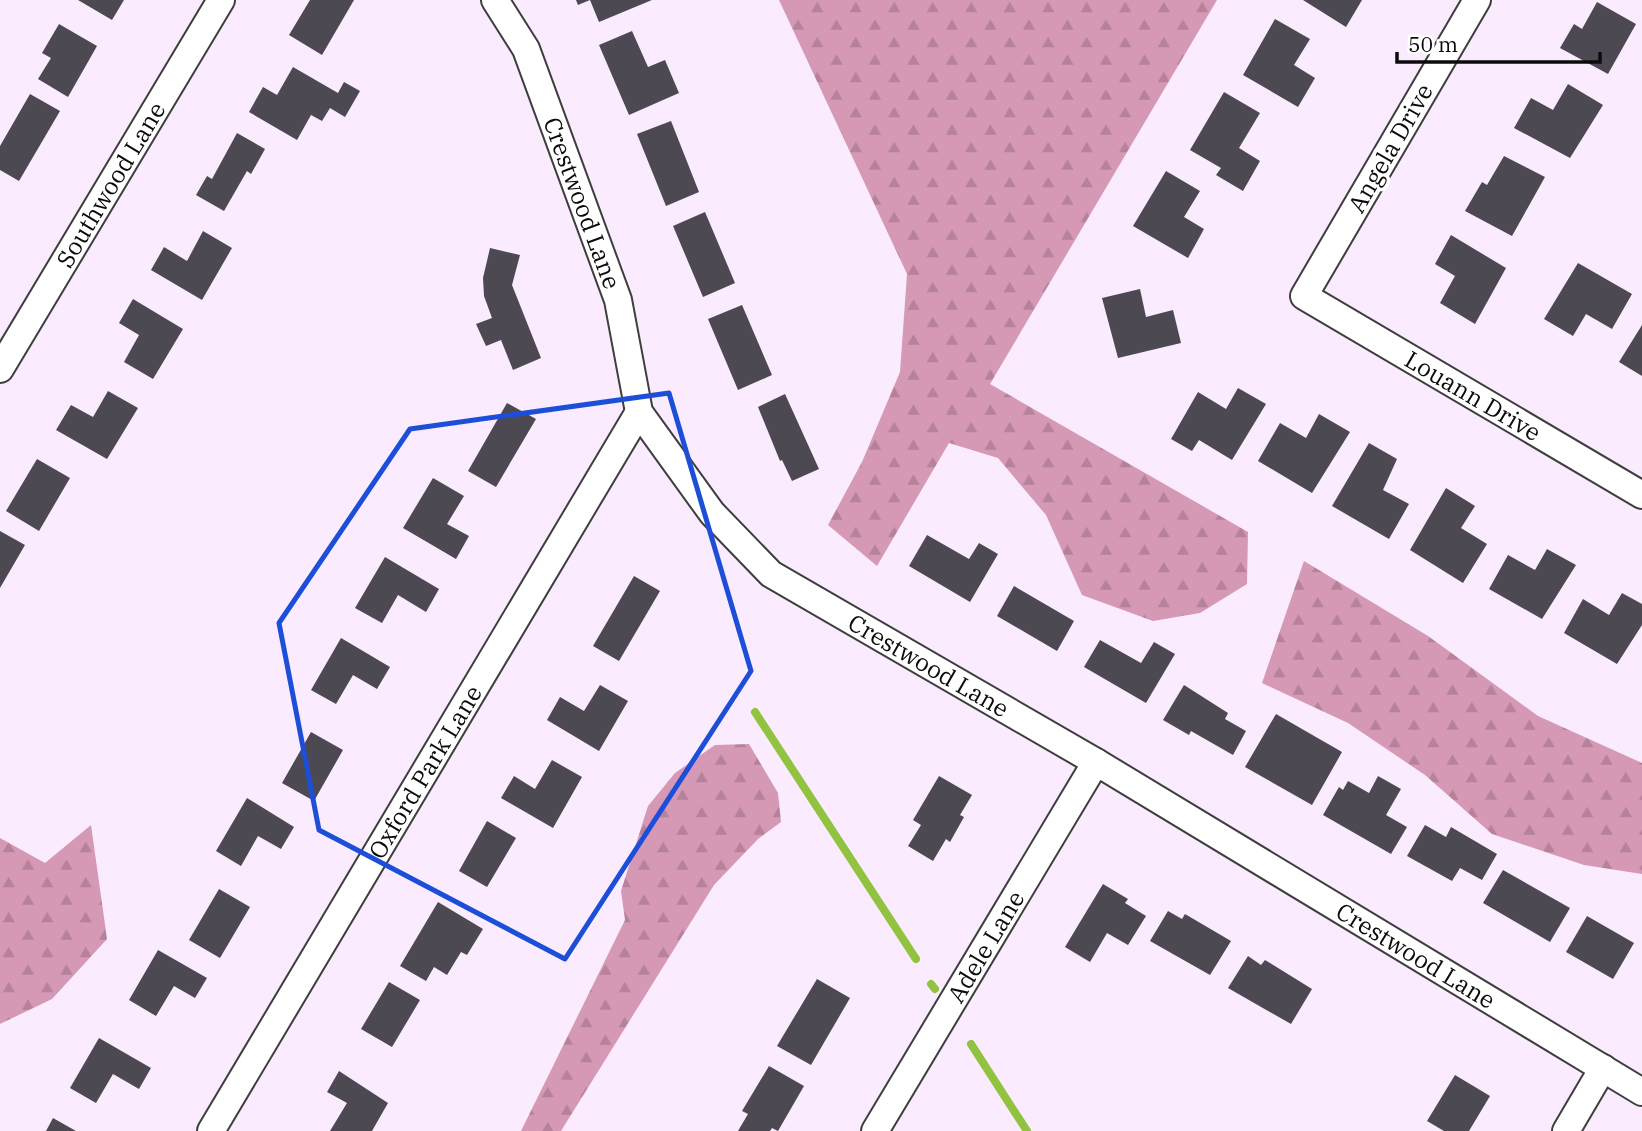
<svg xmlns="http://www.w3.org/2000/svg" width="1642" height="1131" font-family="'IBM Plex Serif',serif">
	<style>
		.forest { fill: url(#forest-firs) }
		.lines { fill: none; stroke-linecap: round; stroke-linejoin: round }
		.stream { stroke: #91c340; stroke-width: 8 }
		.building { fill: #4d4953 }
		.street-casing { stroke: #3e3e3e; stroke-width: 30 }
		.street { stroke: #fff; stroke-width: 26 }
		.marked { fill: none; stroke: #1d4ed8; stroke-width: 5; stroke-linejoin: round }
		.labels { text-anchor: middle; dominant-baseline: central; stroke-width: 7; stroke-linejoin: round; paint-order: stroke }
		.street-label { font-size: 24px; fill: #0b0b0b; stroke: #fff }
	</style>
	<defs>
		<pattern id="forest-firs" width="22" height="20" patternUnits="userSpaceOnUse" patternTransform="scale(1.75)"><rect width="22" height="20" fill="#d598b5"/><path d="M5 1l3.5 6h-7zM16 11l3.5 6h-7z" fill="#b6829a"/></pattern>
	</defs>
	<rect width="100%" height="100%" fill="#faebfe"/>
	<path class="forest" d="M779 0H1217L990 384 1248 532 1247 584 1200 613 1153 621 1082 595 1046 515 998 458 949 443 877 566 828 525 862 462 900 372 907 274Z
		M1304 561 1428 636 1538 716 1642 763V874L1584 865 1492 834 1425 775 1348 723 1262 683Z
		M749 744 778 793 781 822 758 839 714 885 561 1131H521L625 920 621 891 648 806 675 773 715 745Z
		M91 825 107 939 52 999 0 1024V838L45 863Z"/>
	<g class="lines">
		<path class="stream" d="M755 712 916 959
			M931 984 935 989
			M971 1044 1027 1131"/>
	</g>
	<path class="building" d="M78 0H124L112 20Z
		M310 0H354L322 55 289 35Z
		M576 0H652L599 22 590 0 578 5Z
		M1303 0H1362L1346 27Z
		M1597 2 1636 24 1608 74 1560 48 1574 24 1582 29Z
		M1275 19 1310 39 1294 65 1315 78 1298 107 1243 75Z
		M59 24 97 46 68 97 38 79 51 58 42 53Z
		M632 31 648 67 665 60 679 93 629 115 599 45Z
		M293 67 338 93 344 82 360 91 345 117 330 108 322 121 311 115 297 140 249 112 263 87 277 95Z
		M1568 84 1603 105 1570 158 1514 128 1531 98 1553 110Z
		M1224 92 1260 113 1239 148 1260 161 1243 191 1216 175 1221 168 1190 150Z
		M30 94 60 111 19 181 0 170V146Z
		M671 121 699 192 666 206 637 134Z
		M237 133 265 149 251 174 247 171 224 211 196 195 207 176 212 179Z
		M1504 156 1545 177 1512 236 1465 211 1482 182 1487 185Z
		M1166 171 1200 191 1184 217 1204 229 1188 258 1133 226Z
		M705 212 735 283 703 297 673 226Z
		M203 231 232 248 202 300 151 270 164 247 187 261Z
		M1451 235 1506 268 1475 324 1440 303 1455 276 1435 264Z
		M490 248 520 255 512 285 541 358 513 370 501 340 486 346 476 324 492 318 484 296 483 278Z
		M1578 263 1632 294 1612 329 1586 314 1573 336 1544 319Z
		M1140 289 1146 317 1173 310 1181 343 1118 358 1102 298Z
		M133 299 183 329 153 379 124 362 139 335 119 323Z
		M742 305 772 375 738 390 708 319Z
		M1642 325V376L1619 362Z
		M1238 388 1266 404 1232 460 1199 440 1192 451 1171 439 1198 392 1226 409Z
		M108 391 138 408 107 459 56 430 71 405 93 417Z
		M785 394 819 469 792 481 782 460 780 461 758 407Z
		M507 403 536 419 496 487 468 471Z
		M1319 414 1350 432 1312 493 1258 461 1280 423 1306 438Z
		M1369 443 1397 459 1383 490 1409 504 1389 539 1332 506Z
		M37 459 70 478 39 531 6 511Z
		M433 478 464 496 447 524 469 536 456 559 403 528Z
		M1446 488 1475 506 1461 528 1487 544 1463 583 1410 550Z
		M0 531 25 545 0 588Z
		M927 535 969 559 979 543 998 554 970 602 909 566Z
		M1547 549 1576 565 1542 619 1489 589 1508 555 1535 570Z
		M385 557 439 589 426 612 398 595 382 623 355 608Z
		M634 576 660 591 619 661 593 646Z
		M1014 586 1074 621 1057 651 997 616Z
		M1622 593 1642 604V625L1617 664 1564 633 1583 599 1609 615Z
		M341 638 390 667 377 689 353 675 336 704 311 690Z
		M1100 640 1141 663 1154 642 1175 654 1146 703 1084 667Z
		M600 685 628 701 599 751 547 720 560 697 584 711Z
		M1184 685 1228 713 1225 719 1246 731 1233 755 1191 731 1189 735 1163 720Z
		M1276 714 1342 752 1312 805 1245 767Z
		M311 732 343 750 314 801 282 783Z
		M552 760 582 777 553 828 501 798 514 776 535 789Z
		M939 776 972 795 960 815 964 817 950 842 946 839 933 861 908 846 921 825 913 820Z
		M1378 776 1401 789 1386 815 1407 827 1391 854 1323 815 1339 787 1343 790 1348 781 1369 793Z
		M247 798 294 827 281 849 258 836 241 866 216 851Z
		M487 821 516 838 487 887 459 871Z
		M1425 825 1446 837 1451 827 1497 854 1482 880 1460 868 1452 881 1407 856Z
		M1503 870 1570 908 1550 942 1483 903Z
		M1103 884 1128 899 1125 903 1146 916 1128 945 1107 933 1090 962 1065 947Z
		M219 889 250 907 220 958 189 940Z
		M438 902 483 929 467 955 461 952 447 975 434 967 426 981 400 966Z
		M1168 911 1182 919 1185 914 1231 941 1210 975 1150 941Z
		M1587 916 1634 943 1613 979 1566 952Z
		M158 950 207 978 195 998 174 986 156 1016 129 1000Z
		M1248 956 1261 965 1265 960 1312 989 1291 1024 1228 988Z
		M817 979 850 998 811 1065 777 1046Z
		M389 982 420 1000 392 1047 361 1029Z
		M99 1038 151 1068 139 1089 113 1074 96 1103 70 1088Z
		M769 1066 804 1086 778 1131 772 1128 770 1131H738L748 1114 742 1111Z
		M339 1071 388 1103 372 1131H330L347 1103 327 1092Z
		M1455 1075 1490 1096 1469 1131H1444L1427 1121Z
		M53 1118 76 1131H46Z"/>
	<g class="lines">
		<defs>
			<g id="street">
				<path id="s1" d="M495 0 526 49 618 300 639 412 712 513 771 574 1096 762 1642 1092"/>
				<path id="s2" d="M1477 0 1304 296 1642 495"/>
				<path id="s3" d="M0 369 221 0"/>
				<path id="s4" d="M211 1131 639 412"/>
				<path id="s5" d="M875 1131 1096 762"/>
				<path d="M1566 1131 1603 1068"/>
			</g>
		</defs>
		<use href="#street" class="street-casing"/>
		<use href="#street" class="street"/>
	</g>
	<path class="marked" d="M669 393 751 671 565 959 319 830 279 623 410 429Z"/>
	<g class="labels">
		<g class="street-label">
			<text transform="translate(1390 148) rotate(-60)">Angela Drive</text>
			<text stroke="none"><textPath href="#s3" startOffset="215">Southwood Lane</textPath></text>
			<text stroke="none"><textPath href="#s1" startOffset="222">Crestwood Lane</textPath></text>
			<text stroke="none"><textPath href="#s2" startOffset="539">Louann Drive</textPath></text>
			<text stroke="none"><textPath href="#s1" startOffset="831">Crestwood Lane</textPath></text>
			<text stroke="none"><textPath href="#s4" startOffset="418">Oxford Park Lane</textPath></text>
			<text stroke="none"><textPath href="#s5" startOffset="215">Adele Lane</textPath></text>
			<text stroke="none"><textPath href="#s1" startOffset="1398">Crestwood Lane</textPath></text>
		</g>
	</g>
	<path d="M1397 52v10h203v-10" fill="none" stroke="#0b0b0b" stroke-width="3.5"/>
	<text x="1408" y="52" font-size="21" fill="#0b0b0b" stroke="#ffffff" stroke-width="5" paint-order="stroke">50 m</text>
</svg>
